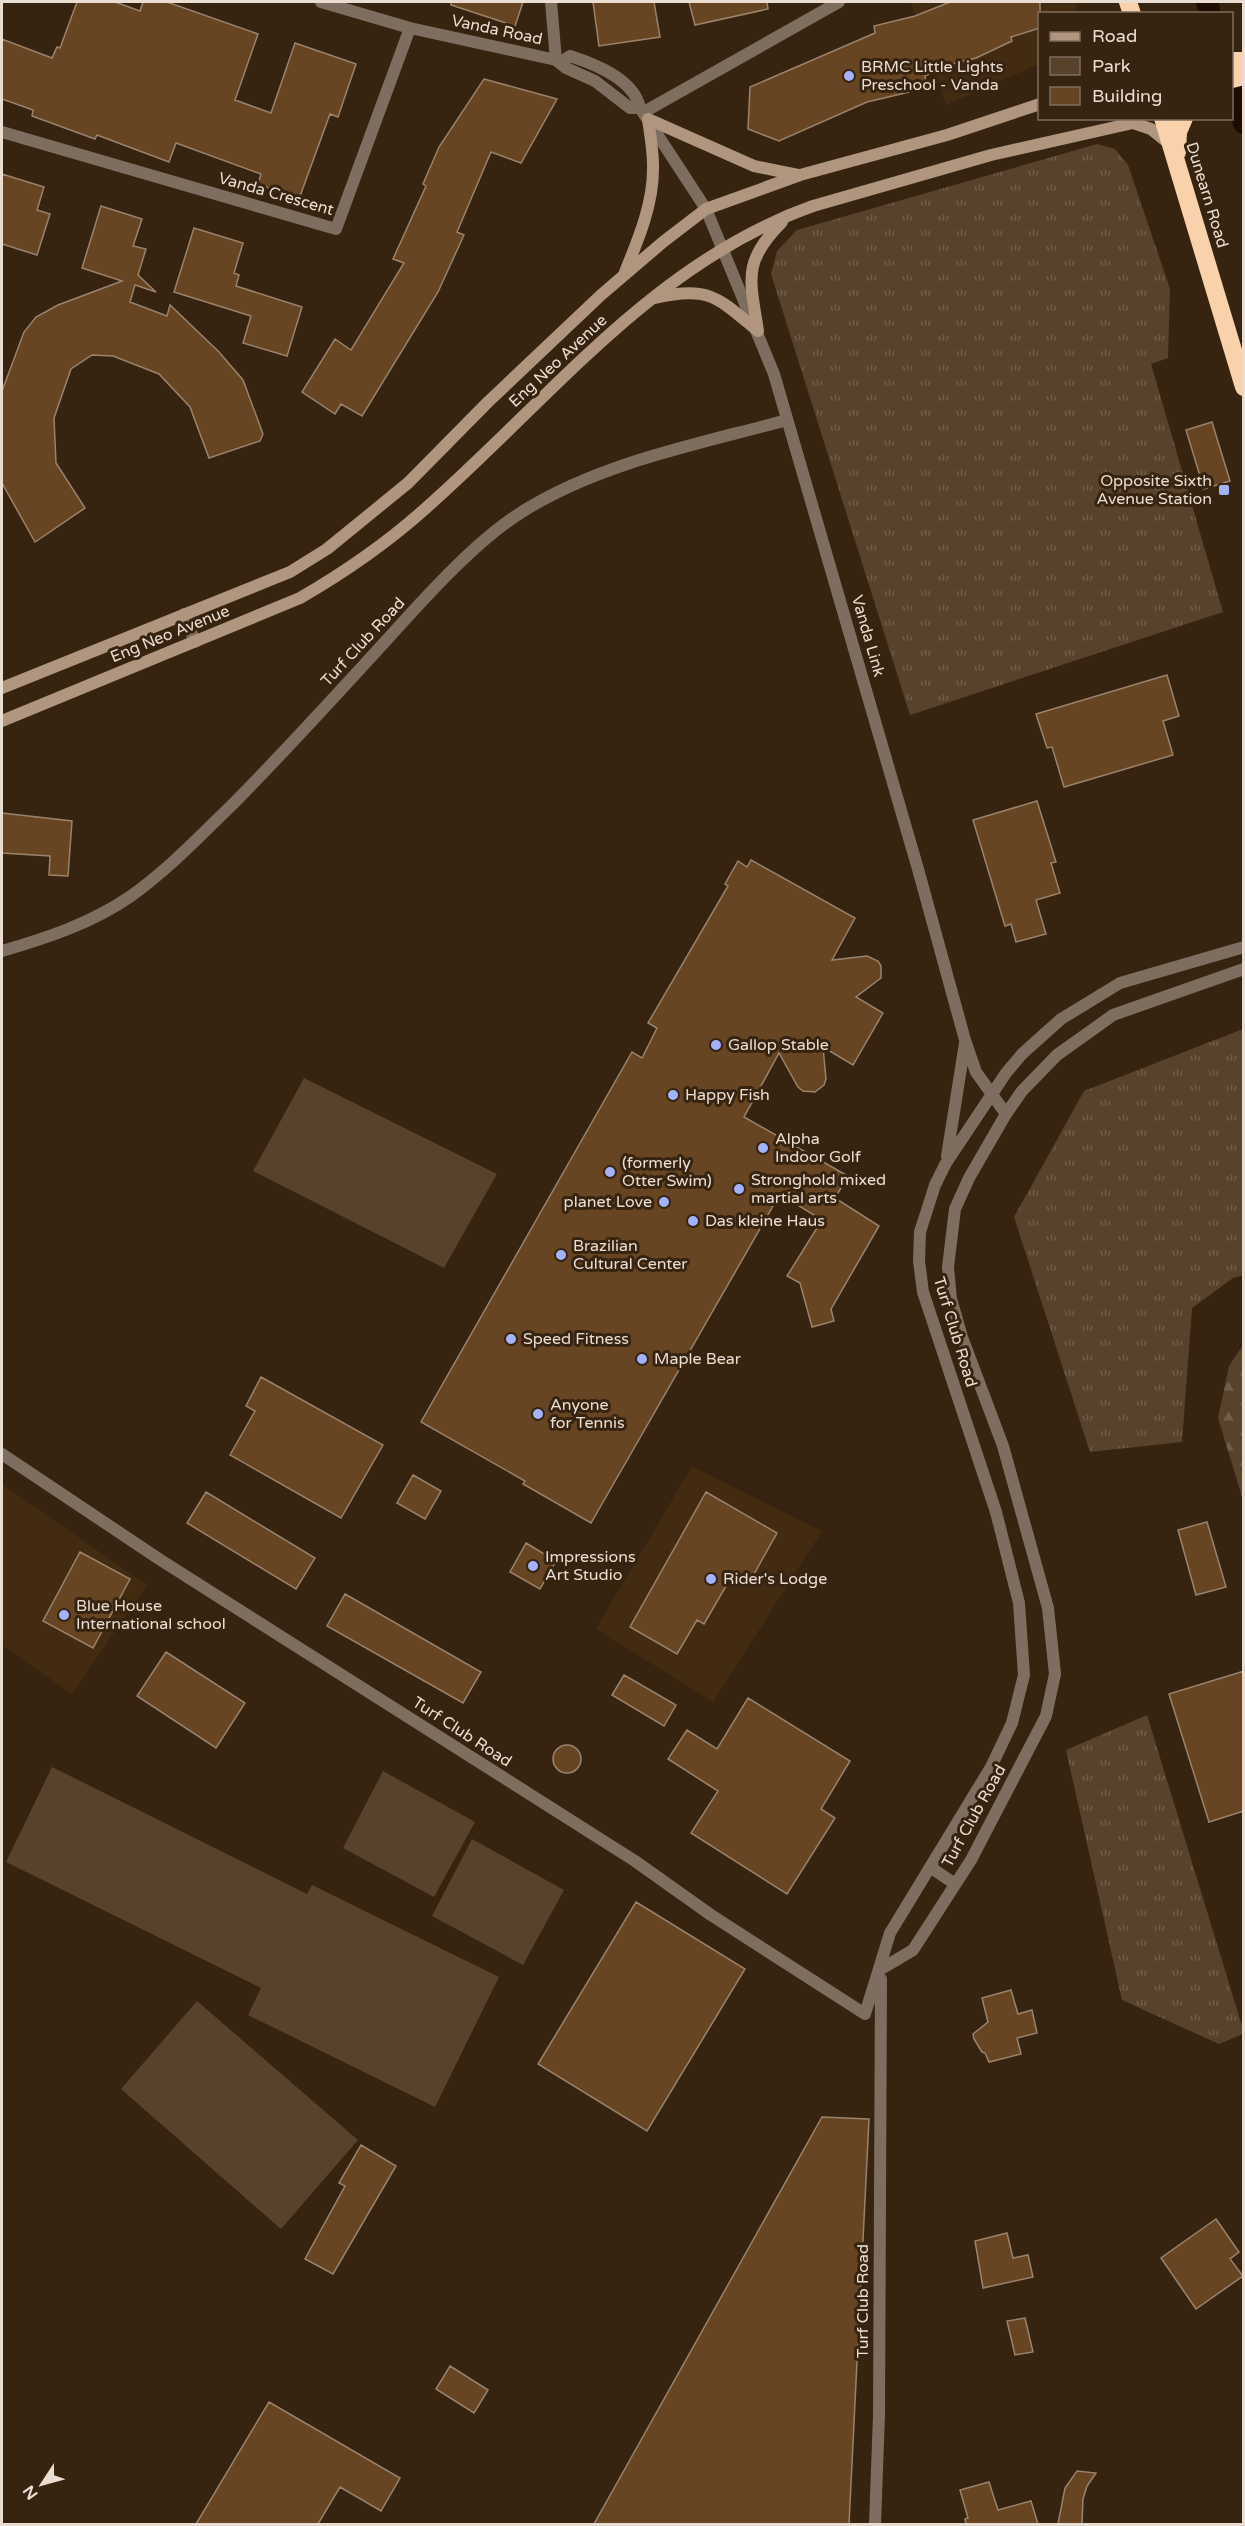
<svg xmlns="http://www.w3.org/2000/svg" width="1245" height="2526" font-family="'Varela Round',sans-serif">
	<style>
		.built { fill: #432b12 }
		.grass { fill: url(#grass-tufts) }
		.forest { fill: url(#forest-firs) }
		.park { fill: #58422c }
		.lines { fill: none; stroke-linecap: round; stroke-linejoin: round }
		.canal { stroke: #1d0c00; stroke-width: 22 }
		.building { fill: #674523; stroke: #9a836d; stroke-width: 1.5 }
		.street { stroke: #7e6e5f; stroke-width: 12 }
		.secondary { stroke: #b0967e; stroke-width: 12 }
		.highway { stroke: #f9d1ab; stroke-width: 18 }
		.poi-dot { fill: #a3b2fd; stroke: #362310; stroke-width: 2 }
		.labels { text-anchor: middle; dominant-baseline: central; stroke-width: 6; stroke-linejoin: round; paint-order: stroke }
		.street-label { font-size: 16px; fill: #eaddd2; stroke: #362310 }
		.poi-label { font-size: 16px; fill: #eaddd2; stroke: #362310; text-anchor: start }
	</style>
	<defs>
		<pattern id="grass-tufts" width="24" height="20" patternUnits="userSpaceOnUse" patternTransform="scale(1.5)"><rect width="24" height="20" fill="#58422c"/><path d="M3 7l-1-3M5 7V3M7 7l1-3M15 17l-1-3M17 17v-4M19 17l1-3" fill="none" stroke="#705d4a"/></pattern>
		<pattern id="forest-firs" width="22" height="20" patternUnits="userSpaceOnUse" patternTransform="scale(1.5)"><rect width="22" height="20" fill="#58422c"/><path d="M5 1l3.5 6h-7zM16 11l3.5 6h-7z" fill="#705d4a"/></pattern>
	</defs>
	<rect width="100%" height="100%" fill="#362310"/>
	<path class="built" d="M911 2H1076L1078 13 1040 14 1039 64 946 105Z
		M692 1466 822 1531 713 1702 596 1629Z
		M2 1484 147 1585 72 1694 2 1645Z"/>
	<path class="grass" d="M1097 144 1115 149 1128 165 1170 289 1168 358 1151 364 1223 612 910 715 771 274 777 251 797 230Z
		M1243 1029V1275L1233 1278 1192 1308 1182 1442 1090 1452 1014 1217 1084 1091Z
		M1147 1715 1243 2029V2034L1219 2044 1122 2000 1066 1750Z"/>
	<path class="forest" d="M1243 1345V1500L1218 1418 1229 1366Z"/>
	<path class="park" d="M304 1078 497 1174 444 1268 253 1171Z
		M52 1767 307 1894 312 1885 499 1977 435 2107 248 2015 261 1988 6 1862Z
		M383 1771 475 1822 434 1897 343 1848Z
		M472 1839 564 1890 523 1965 432 1916Z
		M197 2001 358 2140 281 2229 121 2089Z"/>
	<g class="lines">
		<path class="canal" d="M1207 2 1210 14
			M1232 83 1244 123"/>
	</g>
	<path class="building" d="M77 2H115L140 11 143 2H167L258 34 235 100 271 113 295 43 356 64 338 117 330 114 299 199 258 184 261 174 176 143 169 162 97 135 95 139 32 116 33 110 2 99V39L52 58 57 47 60 48Z
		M451 2H523L515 26 451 5Z
		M593 2H654L660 37 599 46Z
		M689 2H767L768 9 695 25Z
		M950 2H1040V28L1011 37 1012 41 976 58 948 65 925 76 927 88 867 102 779 141 748 129 750 87 875 33 874 26 915 16Z
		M484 79 557 99 521 163 491 152 457 232 464 235 438 292 362 416 341 404 335 414 302 392 335 339 351 350 404 263 393 259 426 186 423 184 439 147Z
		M2 174 44 187 37 210 50 214 37 255 2 244Z
		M101 206 142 219 133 246 146 249 138 275 156 292 135 285 130 302 167 316 170 305 219 352 243 380 263 434 260 441 209 458 190 407 159 374 113 356 92 355 71 369 54 418 56 463 85 508 35 542 2 483V391L24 332 36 317 58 305 122 281 82 268Z
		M194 228 243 243 234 273 239 275 236 286 302 307 287 356 243 343 251 316 174 292Z
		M1212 422 1230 481 1204 489 1186 430Z
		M1167 675 1179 716 1163 721 1173 755 1064 787 1052 747 1047 748 1036 714Z
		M1037 801 1056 862 1051 863 1060 893 1036 900 1046 934 1016 942 1011 924 1005 926 973 820Z
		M2 813 72 821 68 876 49 875 50 856 2 853Z
		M751 860 855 918 832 960 867 956 878 961 881 966V978L856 997 883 1013 853 1065 823 1047 826 1079 824 1085 815 1092 803 1091 798 1087 779 1053 744 1117 848 1176 835 1198 879 1226 831 1309 834 1321 812 1327 800 1283 787 1276 822 1220 780 1194 591 1523 523 1484 525 1481 421 1422 632 1052 642 1058 657 1028 648 1023 728 886 725 884 738 861 747 867Z
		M261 1377 383 1445 341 1518 230 1455 255 1411 246 1406Z
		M413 1475 441 1491 425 1519 397 1503Z
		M206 1492 315 1558 296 1589 187 1523Z
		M706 1492 777 1533 749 1583 733 1574 704 1624 697 1620 677 1654 630 1627Z
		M1207 1522 1226 1587 1196 1595 1178 1530Z
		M526 1543 556 1561 540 1589 510 1572Z
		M80 1552 130 1579 93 1648 43 1621Z
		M345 1594 481 1672 463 1703 327 1626Z
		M166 1652 245 1703 216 1748 137 1696Z
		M1244 1671V1811L1209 1822 1169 1694Z
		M624 1675 676 1705 664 1726 612 1695Z
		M748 1698 850 1761 821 1809 835 1818 787 1894 691 1833 718 1791 668 1759 687 1730 717 1749Z
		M553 1759a14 14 0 1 1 28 0a14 14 0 1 1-28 0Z
		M636 1902 745 1969 647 2131 538 2064Z
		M1011 1990 1018 2014 1032 2010 1037 2033 1017 2038 1021 2054 989 2062 985 2053 982 2052 974 2039 973 2034 988 2022 982 1998Z
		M822 2117 869 2119 849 2524H594Z
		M361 2145 396 2166 333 2274 305 2259 345 2186 339 2183Z
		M1216 2219 1239 2252 1230 2259 1243 2276 1196 2309 1161 2258Z
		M1007 2233 1013 2258 1028 2255 1033 2277 983 2288 975 2241Z
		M1025 2318 1033 2352 1015 2355 1007 2321Z
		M450 2366 488 2390 474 2413 436 2389Z
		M269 2402 400 2478 381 2511 340 2487 318 2524H196Z
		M1077 2471 1096 2473 1087 2486 1083 2499 1082 2524H1058L1065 2488Z
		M989 2482 998 2510 1031 2501 1038 2524H966L965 2519 968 2518 960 2490Z"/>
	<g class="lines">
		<path class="street" d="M321 2 410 28 556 60 566 68 595 81 630 108H640
			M551 2 556 60
			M561 62 570 56C595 64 634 79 640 108L706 209 774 374 918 869 965 1040 976 1072 1006 1114
			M644 112 839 2
			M2 132 336 229 410 28
			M184 614 195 642
			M2 951C47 938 92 923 131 896 170 868 202 834 236 801 290 746 341 690 393 633 429 593 479 538 525 510 603 462 699 444 787 420
			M947 1156 965 1043
			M2 1454 159 1559 635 1861 711 1915 865 2014 890 1933 991 1767 1012 1723 1024 1675 1019 1603 996 1512 923 1292 919 1261 920 1232 935 1185 946 1163 1006 1073 1022 1054 1061 1019 1120 983 1244 947
			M930 1867 955 1884
			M881 1969 913 1950 971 1860 1046 1716 1055 1674 1048 1608 1003 1446 962 1337 951 1299 948 1267 955 1209 969 1178 1006 1114 1022 1091 1057 1055 1113 1015 1244 969
			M875 2524 879 2415 881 1979"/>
		<path class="secondary" d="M648 119 754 166 798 175
			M625 272C639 238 654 202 653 165 653 150 650 134 648 119
			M655 298C709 285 718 298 758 331
			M758 331C750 279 742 262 782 222
			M2 688 290 572 327 549 408 483 488 402 601 295 663 242 706 209 800 175 947 135 1040 104
			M2 721 300 598C345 572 387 543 426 508 549 400 654 262 813 206L991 155 1133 123 1151 129 1171 145"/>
		<path class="highway" d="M1128 2 1132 14
			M1232 61H1244
			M1232 79 1244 76
			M1163 118 1244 387
			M1177 152 1178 132 1184 118"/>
	</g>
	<g class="poi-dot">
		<circle cx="849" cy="76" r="6"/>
		<rect x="1218" y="484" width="12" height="12" rx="3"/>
		<circle cx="716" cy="1045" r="6"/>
		<circle cx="673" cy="1095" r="6"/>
		<circle cx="763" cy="1148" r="6"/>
		<circle cx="610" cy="1172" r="6"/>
		<circle cx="739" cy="1189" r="6"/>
		<circle cx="664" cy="1202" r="6"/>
		<circle cx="693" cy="1221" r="6"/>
		<circle cx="561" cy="1255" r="6"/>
		<circle cx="511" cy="1339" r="6"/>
		<circle cx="642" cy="1359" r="6"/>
		<circle cx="538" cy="1414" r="6"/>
		<circle cx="533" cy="1566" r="6"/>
		<circle cx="711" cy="1579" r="6"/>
		<circle cx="64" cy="1615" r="6"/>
	</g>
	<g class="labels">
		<g class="street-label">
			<text transform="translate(497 30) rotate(12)">Vanda Road</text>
			<text transform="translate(276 194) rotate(16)">Vanda Crescent</text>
			<text transform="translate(1207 195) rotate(73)">Dunearn Road</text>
			<text transform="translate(558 361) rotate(-43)">Eng Neo Avenue</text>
			<text transform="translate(170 634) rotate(-22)">Eng Neo Avenue</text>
			<text transform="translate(868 636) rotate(74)">Vanda Link</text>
			<text transform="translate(363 642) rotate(-47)">Turf Club Road</text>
			<text transform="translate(955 1332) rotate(73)">Turf Club Road</text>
			<text transform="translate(462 1732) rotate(33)">Turf Club Road</text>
			<text transform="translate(974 1816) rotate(-61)">Turf Club Road</text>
			<text transform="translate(863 2301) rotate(-90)">Turf Club Road</text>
		</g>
		<g class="poi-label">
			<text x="861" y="67">BRMC Little Lights<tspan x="861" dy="18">Preschool - Vanda</tspan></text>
			<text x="1212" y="481" text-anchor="end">Opposite Sixth<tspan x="1212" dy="18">Avenue Station</tspan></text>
			<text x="728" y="1045">Gallop Stable</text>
			<text x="685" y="1095">Happy Fish</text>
			<text x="775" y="1139">Alpha<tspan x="775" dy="18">Indoor Golf</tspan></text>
			<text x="622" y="1163">(formerly<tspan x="622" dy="18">Otter Swim)</tspan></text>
			<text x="751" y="1180">Stronghold mixed<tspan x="751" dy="18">martial arts</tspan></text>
			<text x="652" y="1202" text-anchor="end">planet Love</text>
			<text x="705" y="1221">Das kleine Haus</text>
			<text x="573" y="1246">Brazilian<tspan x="573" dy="18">Cultural Center</tspan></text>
			<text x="523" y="1339">Speed Fitness</text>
			<text x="654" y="1359">Maple Bear</text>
			<text x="550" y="1405">Anyone<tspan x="550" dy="18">for Tennis</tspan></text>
			<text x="545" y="1557">Impressions<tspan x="545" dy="18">Art Studio</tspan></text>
			<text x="723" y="1579">Rider's Lodge</text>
			<text x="76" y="1606">Blue House<tspan x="76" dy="18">International school</tspan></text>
		</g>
	</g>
	<rect width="1245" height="2526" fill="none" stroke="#eaddd2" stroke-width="6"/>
	<rect x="1038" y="12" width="195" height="108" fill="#362310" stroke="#7e6d5e" stroke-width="1.5"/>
	<rect x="1050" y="32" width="30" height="9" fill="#b0967e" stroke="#7e6d5e" stroke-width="1.5"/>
	<text x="1092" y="42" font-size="18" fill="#eaddd2">Road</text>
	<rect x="1050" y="57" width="30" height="18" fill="#58422c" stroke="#7e6d5e" stroke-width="1.5"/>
	<text x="1092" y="72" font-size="18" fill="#eaddd2">Park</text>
	<rect x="1050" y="87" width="30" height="18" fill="#674523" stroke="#7e6d5e" stroke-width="1.5"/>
	<text x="1092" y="102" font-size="18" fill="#eaddd2">Building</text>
	<g transform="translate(42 2484) rotate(234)" stroke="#362310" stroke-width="4.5" paint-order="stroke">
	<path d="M0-4.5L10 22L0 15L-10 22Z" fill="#eaddd2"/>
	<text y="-9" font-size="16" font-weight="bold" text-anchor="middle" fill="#eaddd2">N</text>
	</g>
</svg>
